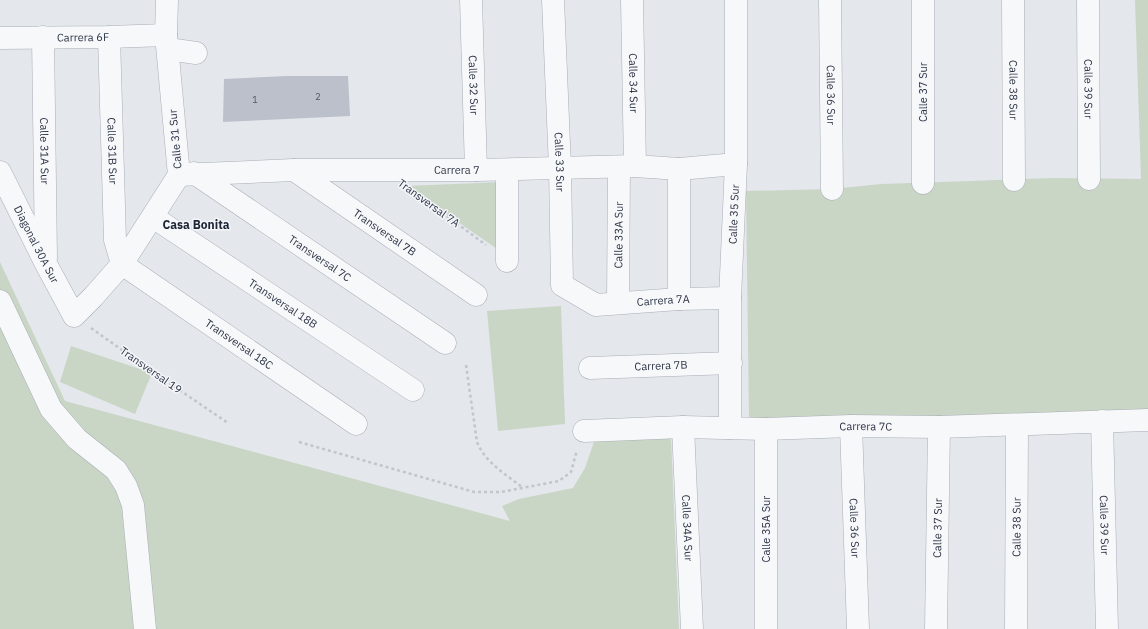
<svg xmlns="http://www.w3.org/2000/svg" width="1148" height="629" font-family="'IBM Plex Sans',sans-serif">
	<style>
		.green { fill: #c9d6c5 }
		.building { fill: #bbc0ca }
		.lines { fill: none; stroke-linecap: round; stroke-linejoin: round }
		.minor-casing { stroke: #a9aeb7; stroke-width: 23 }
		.path { stroke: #c2c5cb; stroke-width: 2.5; stroke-dasharray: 3 3; stroke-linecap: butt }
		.minor { stroke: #f7f8fa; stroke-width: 22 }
		.labels { text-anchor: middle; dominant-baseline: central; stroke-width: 3; stroke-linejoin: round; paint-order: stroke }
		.number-label { font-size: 9px; fill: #4f5766 }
		.street-label { font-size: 11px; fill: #2b3445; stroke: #f4f6f9 }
		.neighbourhood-label { font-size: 12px; font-weight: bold; fill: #1d2536; stroke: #f4f6f9 }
	</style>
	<rect width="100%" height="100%" fill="#e4e7ec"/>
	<path class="green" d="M1135 0H1148V413L749 419 746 191 832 189 881 184 970 181 1054 178 1141 179Z
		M503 182V253L406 186Z
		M0 262 65 401 510 521 502 506 519 499 573 488 585 468 596 436 671 437 679 629H0Z
		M561 306 565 424 498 431 487 311Z
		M71 346 152 373 135 414 60 382Z"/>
	<path class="building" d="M287 76H348L350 116 223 122 224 79Z"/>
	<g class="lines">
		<defs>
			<g id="minor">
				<path id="s1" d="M471 0 476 170"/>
				<path id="s2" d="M553 0 560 168 562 285 596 305 679 299 730 298"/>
				<path id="s3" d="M632 0 635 166"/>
				<path id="s4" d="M830 0 832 189"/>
				<path id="s5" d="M1013 0 1014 180"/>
				<path id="s6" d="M1088 0 1089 179"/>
				<path id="s7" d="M43 37 46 258"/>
				<path id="s8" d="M109 37 115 240 122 264 356 424"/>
				<path id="s9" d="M0 38 109 37 166 35"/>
				<path d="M168 49 196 53"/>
				<path id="s10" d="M294 170 476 295"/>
				<path id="s11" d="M0 172 46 264 74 316 93 297 122 264 179 175 166 35 167 0"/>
				<path id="s12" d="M194 173 445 343"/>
				<path id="s13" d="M179 175 294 170H476L635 166 679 169 736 164"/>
				<path d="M923 183V0"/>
				<path id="s14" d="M153 217 413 390"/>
				<path d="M507 261V170"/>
				<path d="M679 299V169"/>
				<path d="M0 301 51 409 77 439 116 470 126 486 133 505 145 629"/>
				<path id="s15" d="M618 302 619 167"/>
				<path id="s16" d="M590 368 731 363"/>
				<path id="s17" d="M1102 421 1107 629"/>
				<path id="s18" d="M851 426 858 629"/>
				<path id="s19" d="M683 427 692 629"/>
				<path id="s20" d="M730 428V298L736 164V0"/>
				<path d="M766 429V629"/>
				<path id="s21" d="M584 431 683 427 766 429 851 426 939 427 1148 420"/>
				<path id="s22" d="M936 629 939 427"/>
				<path id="s23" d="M1016 629 1017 426"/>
			</g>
		</defs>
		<use href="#minor" class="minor-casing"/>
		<path class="path" d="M413 191 486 245
			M91 328 153 372 228 423
			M466 365 477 442C485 462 505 474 522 487
			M299 442 474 492H501L559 481 571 472 577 450"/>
		<use href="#minor" class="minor"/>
	</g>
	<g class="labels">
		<g class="number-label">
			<text x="318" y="96">2</text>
			<text x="255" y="99">1</text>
		</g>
		<g class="street-label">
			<text stroke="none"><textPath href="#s9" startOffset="83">Carrera 6F</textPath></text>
			<text stroke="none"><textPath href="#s3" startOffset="83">Calle 34 Sur</textPath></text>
			<text stroke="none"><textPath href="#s1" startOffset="85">Calle 32 Sur</textPath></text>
			<text stroke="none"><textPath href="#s6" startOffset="89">Calle 39 Sur</textPath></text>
			<text stroke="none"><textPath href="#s5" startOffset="90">Calle 38 Sur</textPath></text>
			<text transform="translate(923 92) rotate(-90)">Calle 37 Sur</text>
			<text stroke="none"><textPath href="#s4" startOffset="95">Calle 36 Sur</textPath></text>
			<text transform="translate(175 139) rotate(-95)">Calle 31 Sur</text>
			<text stroke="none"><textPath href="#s7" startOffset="114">Calle 31A Sur</textPath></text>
			<text stroke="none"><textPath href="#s8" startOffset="114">Calle 31B Sur</textPath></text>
			<text stroke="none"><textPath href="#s2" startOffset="162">Calle 33 Sur</textPath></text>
			<text stroke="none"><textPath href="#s13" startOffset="278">Carrera 7</textPath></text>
			<text transform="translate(429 203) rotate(36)">Transversal 7A</text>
			<text stroke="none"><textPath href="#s20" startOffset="214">Calle 35 Sur</textPath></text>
			<text stroke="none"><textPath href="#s10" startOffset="110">Transversal 7B</textPath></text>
			<text stroke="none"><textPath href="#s15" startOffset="67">Calle 33A Sur</textPath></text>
			<text stroke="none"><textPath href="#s11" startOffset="81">Diagonal 30A Sur</textPath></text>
			<text stroke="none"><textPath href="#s12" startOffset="152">Transversal 7C</textPath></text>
			<text stroke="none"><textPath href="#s2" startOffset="392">Carrera 7A</textPath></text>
			<text stroke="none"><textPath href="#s14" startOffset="156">Transversal 18B</textPath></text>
			<text stroke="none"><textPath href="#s8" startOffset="370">Transversal 18C</textPath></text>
			<text stroke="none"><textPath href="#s16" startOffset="71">Carrera 7B</textPath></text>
			<text transform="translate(151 370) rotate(35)">Transversal 19</text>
			<text stroke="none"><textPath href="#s21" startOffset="282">Carrera 7C</textPath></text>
			<text stroke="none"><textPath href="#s17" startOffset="104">Calle 39 Sur</textPath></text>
			<text stroke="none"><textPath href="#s23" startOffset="102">Calle 38 Sur</textPath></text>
			<text stroke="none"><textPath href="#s19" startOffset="101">Calle 34A Sur</textPath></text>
			<text stroke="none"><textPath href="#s18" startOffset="102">Calle 36 Sur</textPath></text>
			<text stroke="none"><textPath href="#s22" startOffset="101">Calle 37 Sur</textPath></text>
			<text transform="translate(766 529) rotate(-90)">Calle 35A Sur</text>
		</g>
		<g class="neighbourhood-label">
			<text x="196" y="224">Casa Bonita</text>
		</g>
	</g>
</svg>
